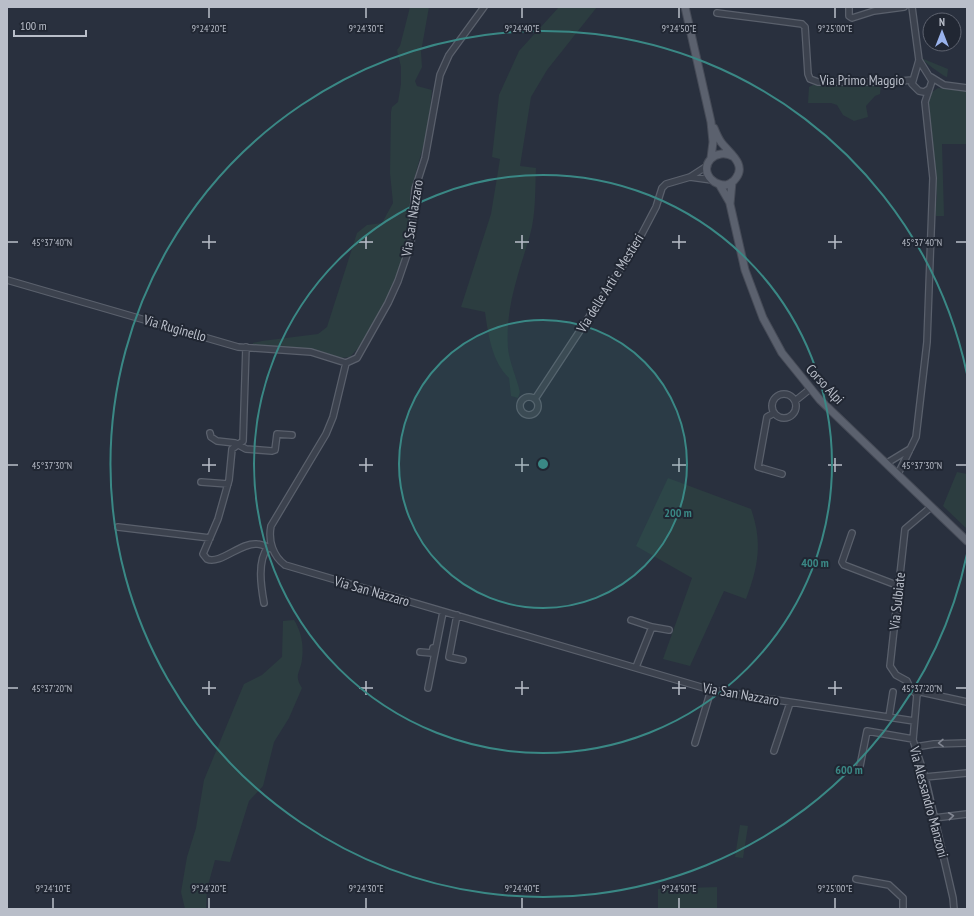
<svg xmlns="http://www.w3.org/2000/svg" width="974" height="916" font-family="'PT Sans Narrow',sans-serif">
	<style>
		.green { fill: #2c3d40 }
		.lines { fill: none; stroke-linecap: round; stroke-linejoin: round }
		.minor-casing { stroke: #5a606c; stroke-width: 8 }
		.major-casing { stroke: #464b57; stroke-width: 9 }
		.minor { stroke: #3c424e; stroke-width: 5.5 }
		.major { stroke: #5b616e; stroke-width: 7 }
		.oneway { stroke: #818692 }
		.ticks { fill: none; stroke: #b9bec9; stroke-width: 1.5 }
		.ring { fill: none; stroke: #3a8885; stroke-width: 2 }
		.labels { text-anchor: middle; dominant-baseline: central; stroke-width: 4; stroke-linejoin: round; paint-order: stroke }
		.street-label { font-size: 14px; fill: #b9bec9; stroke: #212733 }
		.ticks-label { font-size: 10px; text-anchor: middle; fill: #b9bec9; stroke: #212733; stroke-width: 4; stroke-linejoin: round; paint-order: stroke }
		.centre { fill: #3a8885; stroke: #212733; stroke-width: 2 }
		.ring-label { font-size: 12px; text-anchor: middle; font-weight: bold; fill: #3a8885; stroke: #212733; stroke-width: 4; stroke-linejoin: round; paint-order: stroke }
	</style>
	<rect width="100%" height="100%" fill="#29303e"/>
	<path class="green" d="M410 7H429L421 52 422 67 415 81 417 86 432 90 428 129 410 194V231L405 253 386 302 359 347 350 357 341 358 312 351 253 346V343L262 341 318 334 327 327 357 233 367 225 382 223 393 203 390 173 391 112 392 107 398 102 401 84V67L397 50 400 46Z
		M559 7H597L547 70 531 97 520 166 536 168C535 189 536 214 530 235 519 273 505 307 508 348 509 361 517 379 520 392L518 398 511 396 509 378C492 362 488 334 485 312L461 307 491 214 500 159 492 157 499 95 519 51Z
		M921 58 948 69 947 77C943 76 923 61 921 58Z
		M813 85H881L880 94 875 96 866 106 868 117 854 121 843 115 837 105 831 103H808L809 87Z
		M938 88 967 91V144H942L944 216H936L935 211 937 197 928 102 929 94Z
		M957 472 967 474V529L943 506Z
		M668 478 751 509C763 543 758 567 746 599L724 591 690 666 663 659 692 578 636 546Z
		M294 620C301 631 304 645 302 659 301 672 293 675 302 688L289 718 274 742 263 786 249 801 230 862 215 860 207 889 206 909H185L181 892 187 857 196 828 204 780 244 684 262 675 282 657 283 621Z
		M740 825 748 826 743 858 735 857Z
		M717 887V909H658V889Z"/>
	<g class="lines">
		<defs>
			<path id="minor" d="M849 7V16L852 18 874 11 904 7
				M912 7 919 60 912 84 919 91 924 92 929 89
				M717 13 802 24 805 27 808 74 810 79 818 82H890L912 80
				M931 77 944 85 967 88
				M690 177 712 180
				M7 280 238 347 311 352 346 363
				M246 347 243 441 232 449 229 480 218 519 203 554 207 559C220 565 241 542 257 544 262 544 267 547 272 549
				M346 363 333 417 326 434 271 526C268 541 273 556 285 565L711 690 914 721
				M346 363 357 358 388 303 398 281 411 243 415 189 425 158 440 75 449 55 484 7
				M772 406a12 12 0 1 1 24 0a12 12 0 1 1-24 0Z
				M520 406a9 9 0 1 1 18 0a9 9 0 1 1-18 0Z
				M535 399 635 247 656 207 662 188 666 184 690 177 707 166
				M795 401 810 389
				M774 413 767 417 758 467 782 474
				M210 433 211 437 217 441 235 443 246 449 272 451 275 450 277 434 292 435
				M887 463 910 449
				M898 474 916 437 927 342 933 178 925 102 932 81 919 60
				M201 482 228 484
				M118 527 210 538
				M852 533 842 562 844 565 899 586
				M264 603C261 586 257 561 268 547
				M457 615 449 657 463 660
				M631 620 652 627
				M420 652 432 653 433 648
				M636 667 652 627 669 630
				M428 688 443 612
				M917 694 913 740 925 777 953 898 954 909
				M917 694 911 690 907 681 896 675 890 666 905 529 931 507
				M917 694 921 692 967 702
				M889 717 893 692
				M695 743 711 690
				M915 747 934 744 967 743
				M774 751 790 703
				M859 771 867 731 913 739
				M925 777 967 773
				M934 818 967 814
				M856 879 889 885 903 898V909"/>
			<path id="major" d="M685 7 711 122 713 142 711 158
				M714 128C716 133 718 138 721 142 728 152 747 164 736 178 734 181 730 184 726 185 721 185 716 184 712 180 697 166 716 146 734 157
				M732 182 730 204 745 270 763 318 782 353 820 400 967 541
				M719 184 730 203"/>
		</defs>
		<use href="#minor" class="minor-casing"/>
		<use href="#major" class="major-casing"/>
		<use href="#minor" class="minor"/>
		<use href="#major" class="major"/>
	</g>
	<defs><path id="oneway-chevron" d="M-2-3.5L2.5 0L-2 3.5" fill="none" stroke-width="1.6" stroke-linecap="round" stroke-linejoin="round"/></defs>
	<g class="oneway">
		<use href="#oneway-chevron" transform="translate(941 743) rotate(179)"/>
		<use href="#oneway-chevron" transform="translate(951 816) rotate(-6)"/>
	</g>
	<path class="ticks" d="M209 8V18M366 8V18M522 8V18M679 8V18M835 8V18M209 235V249M366 235V249M522 235V249M679 235V249M835 235V249M8 242H18M202 242H216M359 242H373M515 242H529M672 242H686M828 242H842M956 242H966M209 458V472M366 458V472M522 458V472M679 458V472M835 458V472M8 465H18M202 465H216M359 465H373M515 465H529M672 465H686M828 465H842M956 465H966M209 681V695M366 681V695M522 681V695M679 681V695M835 681V695M8 688H18M202 688H216M359 688H373M515 688H529M672 688H686M828 688H842M956 688H966M53 898V908M209 898V908M366 898V908M522 898V908M679 898V908M835 898V908"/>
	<circle cx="543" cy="464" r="144" fill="#3a8885" fill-opacity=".12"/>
	<g class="ring">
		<circle cx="543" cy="464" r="144"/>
		<circle cx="543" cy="464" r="289"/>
		<path d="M967 554A433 433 0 1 1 967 374"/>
	</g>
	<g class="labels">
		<g class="street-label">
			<text x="862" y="80">Via Primo Maggio</text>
			<text transform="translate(412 218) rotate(-81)">Via San Nazzaro</text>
			<text transform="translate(610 283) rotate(-58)">Via delle Arti e Mestieri</text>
			<text transform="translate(175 328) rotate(16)">Via Ruginello</text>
			<text transform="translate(825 384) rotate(47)">Corso Alpi</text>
			<text transform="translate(372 591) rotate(16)">Via San Nazzaro</text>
			<text transform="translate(897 601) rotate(-84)">Via Sulbiate</text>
			<text transform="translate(741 694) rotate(10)">Via San Nazzaro</text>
			<text transform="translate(929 802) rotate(75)">Via Alessandro Manzoni</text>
		</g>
	</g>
	<g class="ticks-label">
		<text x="209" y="32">9°24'20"E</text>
		<text x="366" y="32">9°24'30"E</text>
		<text x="522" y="32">9°24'40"E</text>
		<text x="679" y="32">9°24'50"E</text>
		<text x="835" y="32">9°25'00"E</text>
		<text x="52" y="246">45°37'40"N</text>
		<text x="922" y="246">45°37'40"N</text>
		<text x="52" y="469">45°37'30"N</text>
		<text x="922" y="469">45°37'30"N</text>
		<text x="52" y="692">45°37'20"N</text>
		<text x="922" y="692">45°37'20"N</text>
		<text x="53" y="892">9°24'10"E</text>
		<text x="209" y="892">9°24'20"E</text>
		<text x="366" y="892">9°24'30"E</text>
		<text x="522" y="892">9°24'40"E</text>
		<text x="679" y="892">9°24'50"E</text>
		<text x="835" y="892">9°25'00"E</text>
	</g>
	<circle cx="543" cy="464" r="6" class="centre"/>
	<g class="ring-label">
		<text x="678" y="517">200 m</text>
		<text x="815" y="567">400 m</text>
		<text x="849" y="774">600 m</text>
	</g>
	<rect width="974" height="916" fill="none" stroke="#b9bec9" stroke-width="16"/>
	<g transform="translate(942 32)"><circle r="19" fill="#212733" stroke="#5e636f"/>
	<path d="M0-3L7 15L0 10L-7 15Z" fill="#9ab3ec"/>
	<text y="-6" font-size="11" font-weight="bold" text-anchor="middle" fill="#b9bec9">N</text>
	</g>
	<path d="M14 30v6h72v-6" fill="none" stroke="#b9bec9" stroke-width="2"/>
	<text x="20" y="30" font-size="12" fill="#b9bec9" stroke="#212733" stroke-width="3" paint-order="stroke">100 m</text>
</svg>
